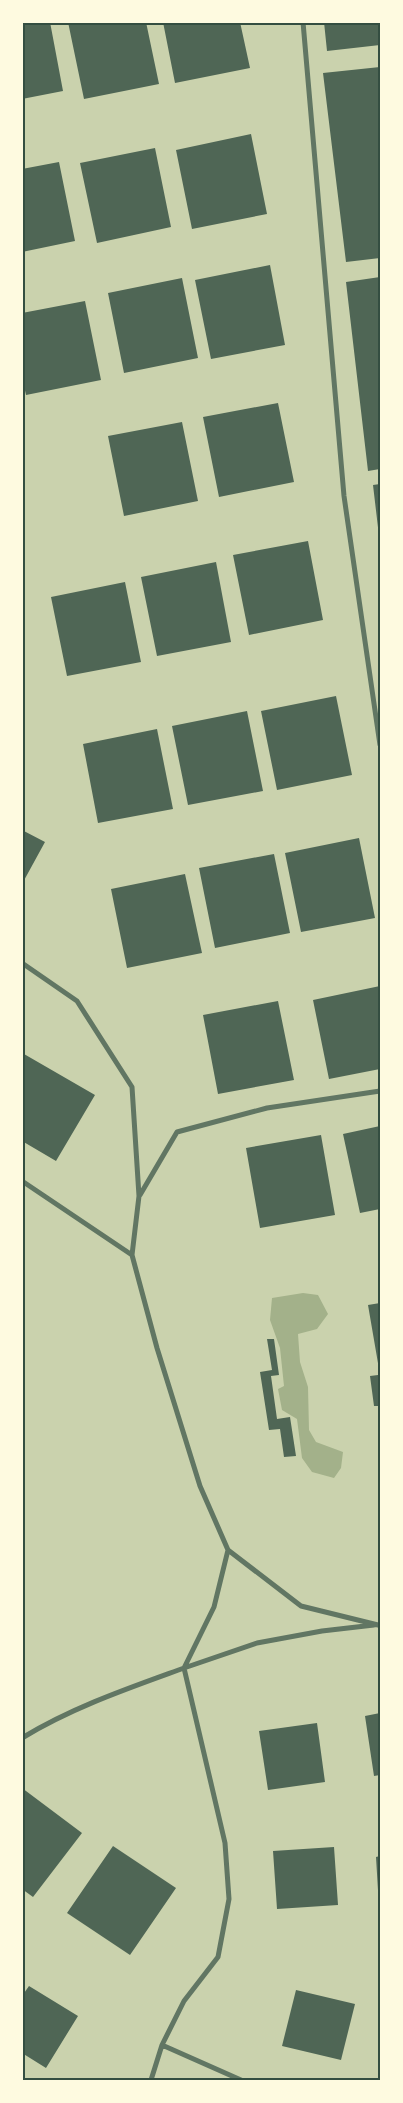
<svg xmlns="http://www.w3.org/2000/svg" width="403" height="2103" font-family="'Titillium Web',sans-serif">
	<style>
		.green { fill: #cad2ad }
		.water { fill: #a3b18a }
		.building { fill: #4f6655 }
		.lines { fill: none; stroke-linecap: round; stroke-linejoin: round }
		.minor { stroke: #617663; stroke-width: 5 }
		.neatline { fill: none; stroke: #344e41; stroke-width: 2 }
	</style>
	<rect width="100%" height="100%" fill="#e9edc9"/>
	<path class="green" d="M23 23H380V2080H23Z"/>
	<path class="water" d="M303 1293 318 1295 328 1314 317 1329 298 1334 300 1362 308 1387 309 1430 316 1442 343 1452 341 1468 334 1478 312 1472 302 1458 297 1419 282 1410 278 1389 284 1386 280 1348 270 1320 272 1298Z"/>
	<path class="building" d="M22 22H50L63 91 22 99Z
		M68 22H146L159 84 84 99Z
		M163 22H240L250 68 175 83Z
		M324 22H380V45L327 51Z
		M380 67V258L346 262 323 73Z
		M251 134 267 214 192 229 176 150Z
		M155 148 171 227 97 243 80 163Z
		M59 162 75 241 22 252V169Z
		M270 265 285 345 211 359 195 280Z
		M380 277V469L368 471 346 282Z
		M182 278 198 358 124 373 108 293Z
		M85 301 101 380 26 395 22 377V313Z
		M278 403 294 482 219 497 203 417Z
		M182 422 198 501 124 516 108 436Z
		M380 484V536H379L373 485Z
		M308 541 323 620 249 635 233 555Z
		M216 562 231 642 157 656 141 577Z
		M125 582 141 662 67 676 51 597Z
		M336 696 352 775 277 790 261 711Z
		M247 711 263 791 188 805 172 726Z
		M157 729 173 809 98 823 83 744Z
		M22 830 45 842 22 884Z
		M359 838 375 918 301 932 285 853Z
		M274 854 290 933 215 948 199 868Z
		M185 874 202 953 127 968 111 889Z
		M380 986V1069L329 1079 313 1000Z
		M278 1001 294 1080 218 1094 203 1015Z
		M24 1054 95 1095 56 1161 22 1141V1057Z
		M380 1126V1209L360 1213 343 1134Z
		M321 1135 335 1215 260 1228 246 1148Z
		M380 1303V1369H379L368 1305Z
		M267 1339H274L279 1375 271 1376 277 1419 290 1417 296 1456 284 1457 280 1429 269 1430 260 1372 272 1370Z
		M378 1375 380 1406H374L370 1376Z
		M380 1713V1775L374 1776 365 1716Z
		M317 1723 325 1782 268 1790 259 1731Z
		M22 1788 82 1833 33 1897 22 1889Z
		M113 1846 176 1888 130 1955 67 1913Z
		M334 1847 338 1905 277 1909 273 1851Z
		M380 1856V1907H379L376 1857Z
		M29 1986 78 2016 46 2068 22 2053V1996Z
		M296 1990 355 2004 341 2060 282 2046Z"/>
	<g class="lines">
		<path class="minor" d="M303 22 344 496 380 745
			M22 963 77 1001 132 1087 139 1196 132 1255 157 1348 200 1486 228 1550 301 1606 378 1625
			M22 1181 132 1255
			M140 1195 177 1132 267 1108 380 1091
			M22 1738C73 1707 129 1688 184 1668L214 1607 228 1550
			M162 2045 184 2001 218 1957 229 1899 225 1843 184 1668 257 1643 322 1631 374 1625
			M151 2080 162 2045 241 2080"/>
	</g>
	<rect width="403" height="2103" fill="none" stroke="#fefae0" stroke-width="48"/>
	<rect x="24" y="24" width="355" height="2055" class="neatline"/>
</svg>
